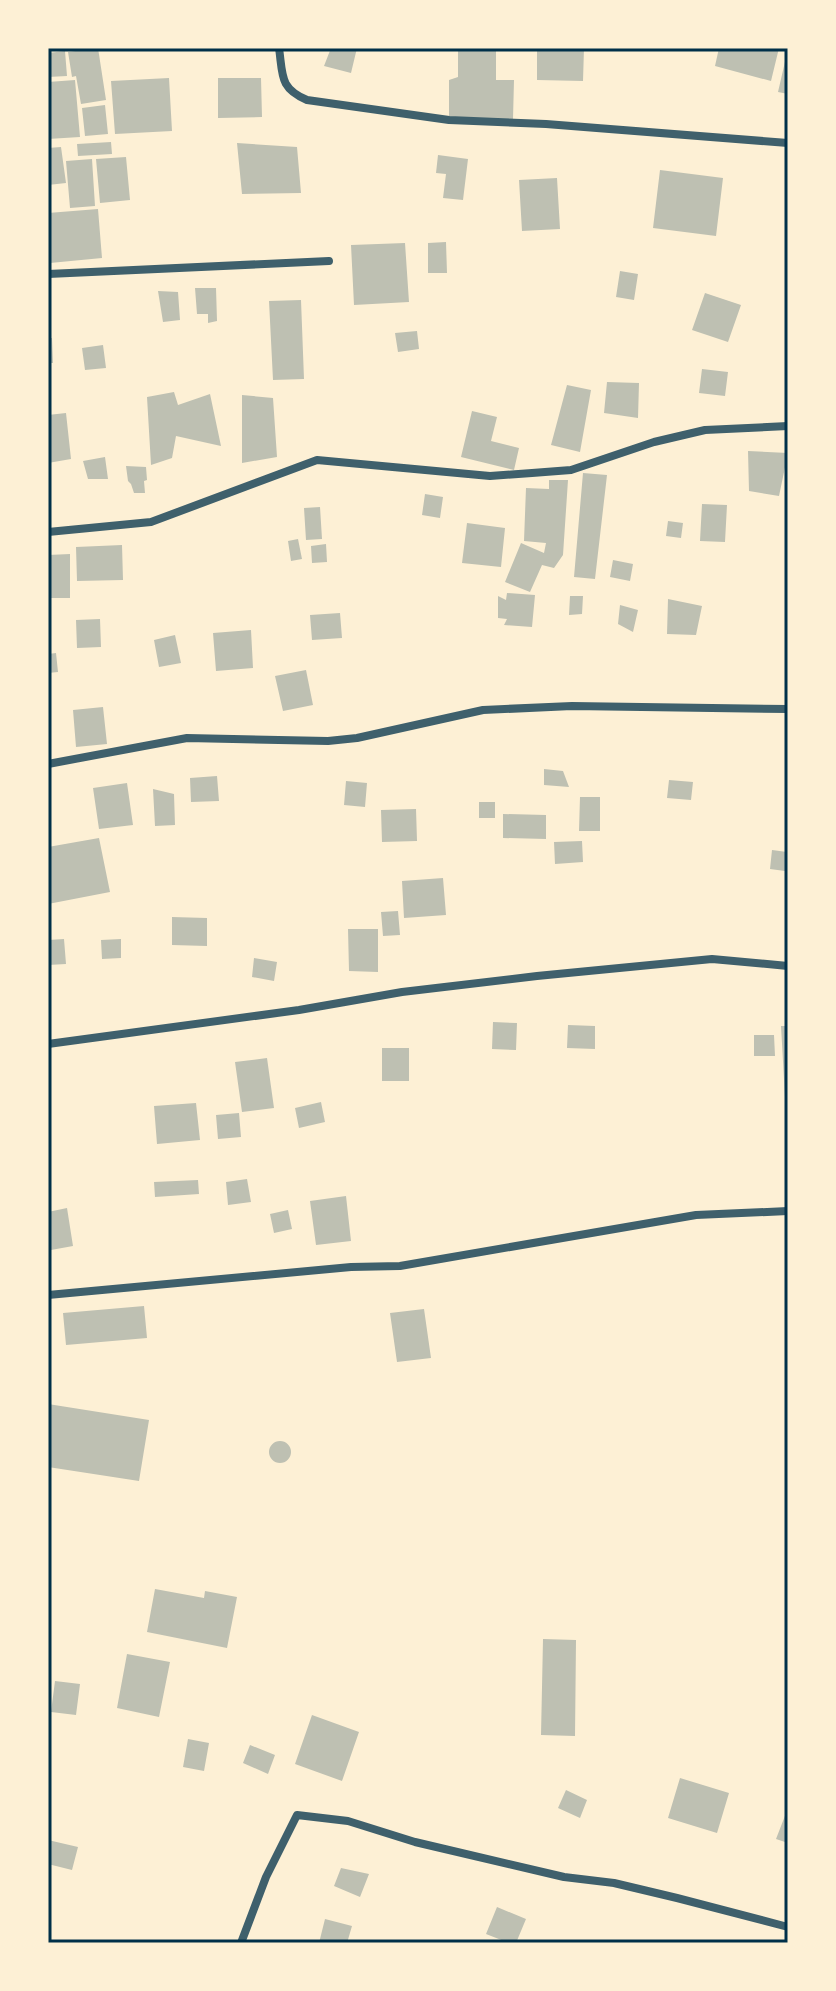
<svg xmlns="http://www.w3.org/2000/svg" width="836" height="1991" font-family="'PT Sans',sans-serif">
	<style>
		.building { fill: #bec0b2 }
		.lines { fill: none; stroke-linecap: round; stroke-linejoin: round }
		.minor { stroke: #3f606c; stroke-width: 8 }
		.neatline { fill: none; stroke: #003049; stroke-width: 3 }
	</style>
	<rect width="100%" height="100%" fill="#fdf0d5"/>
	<path class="building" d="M98 48 106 100 81 104 76 76 72 77 68 52Z
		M331 48H357L351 73 324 66Z
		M458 48H496V80H514L513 119 449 120V80L458 77Z
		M537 48H584L583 81 537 80Z
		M719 48H779L771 81 715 66Z
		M65 51 67 76 48 77V53Z
		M787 53H788V94L778 92Z
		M169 78 172 131 115 134 111 81Z
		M218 78H261L262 117 218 118Z
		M75 80 80 137 48 139V82Z
		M105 105 108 134 85 136 82 108Z
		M111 142 112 154 78 156 77 144Z
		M237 143 297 147 301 193 242 194Z
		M61 147 66 183 48 185V148Z
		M438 155 468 159 463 200 443 198 446 174 436 173Z
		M126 157 130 200 100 203 96 159Z
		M92 159 95 206 70 208 66 161Z
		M660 170 723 178 716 236 653 228Z
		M557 178 560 229 522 231 519 180Z
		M98 209 102 258 50 263 48 213Z
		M446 242 447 273H428V243Z
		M405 243 409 302 354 305 351 245Z
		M620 271 638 274 634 300 616 297Z
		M195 288H216L217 321 208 323V314H197Z
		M158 291 178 292 180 320 163 322Z
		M705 293 741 305 728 342 692 330Z
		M301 300 304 379 273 380 269 301Z
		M417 331 419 349 398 352 395 333Z
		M48 338H52L53 363H48Z
		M103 345 106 368 85 370 82 348Z
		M702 369 728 372 725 396 699 393Z
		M607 382 639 383 638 418 604 413Z
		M567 385 591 390 580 452 551 445Z
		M174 392 178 405 210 394 221 446 176 436 172 458 151 465 147 397Z
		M242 395 273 398 277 457 242 463Z
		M472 411 497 417 491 441 519 448 514 470 461 457Z
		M66 413 71 459 48 463V415Z
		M748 451 788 453 779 496 749 491Z
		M105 457 108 479H88L83 461Z
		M126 466 146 467 147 480 144 481 145 493H134L131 484 128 481Z
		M583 473 607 475 595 579 574 577Z
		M549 480H568L563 555 554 568 542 565 530 592 505 582 521 543 544 553 546 543 524 541 526 488 549 489Z
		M425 494 443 497 440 518 422 515Z
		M702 504 727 505 725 542 700 541Z
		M320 507 322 539 306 540 304 508Z
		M668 521 683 523 681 538 666 536Z
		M467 523 505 528 501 567 462 563Z
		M298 539 302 559 291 561 288 541Z
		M326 544 327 562 312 563 311 546Z
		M122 545 123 580 77 581 76 547Z
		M70 554V598H48V555Z
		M613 560 633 564 630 581 610 577Z
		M507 593 535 595 532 627 504 625 507 619 498 618V596L506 600Z
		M570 596H583L582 614 569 615Z
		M668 599 702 606 696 635 667 634Z
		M620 605 638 610 633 632 618 624Z
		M340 613 342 638 312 640 310 615Z
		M100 619 101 647 77 648 76 620Z
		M251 630 253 668 216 671 213 633Z
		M175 635 181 663 159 667 154 640Z
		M56 653 58 672 48 673V654Z
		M306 670 313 705 283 711 275 676Z
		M103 707 107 744 76 747 73 710Z
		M544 769 563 771 569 787 544 785Z
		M217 776 219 801 191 802 190 778Z
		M669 780 693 782 691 800 667 798Z
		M346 781 367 783 365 807 344 805Z
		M127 783 133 825 99 829 93 788Z
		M153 789 174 794 175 825 155 826Z
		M580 797H600V831H579Z
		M479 802H495V818H479Z
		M416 809 417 841 382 842 381 810Z
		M503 814 546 815V839L503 838Z
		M99 838 110 892 48 904V847Z
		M582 841 583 862 555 864 554 842Z
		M772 850 787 852 785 871 770 869Z
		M443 878 446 915 404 918 402 881Z
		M398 911 400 935 383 936 381 912Z
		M172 917 207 918V946L172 945Z
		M348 929H378V972L349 971Z
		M64 939 66 964 48 965V940Z
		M121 939V958L102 959 101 940Z
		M254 958 277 962 274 981 252 977Z
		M493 1022 517 1023 516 1050 492 1049Z
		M568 1025 595 1026V1049L567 1048Z
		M781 1026H788V1097H785Z
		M754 1035H774L775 1056H754Z
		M382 1048H409V1081H382Z
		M267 1058 274 1108 242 1112 235 1062Z
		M321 1102 325 1122 299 1128 295 1108Z
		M196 1103 200 1140 157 1144 154 1106Z
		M239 1113 241 1137 218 1139 216 1115Z
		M247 1179 251 1202 228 1205 226 1182Z
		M198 1180 199 1194 155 1197 154 1182Z
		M346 1196 351 1241 316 1245 310 1201Z
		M67 1208 73 1246 51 1250 48 1212Z
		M288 1210 292 1229 274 1233 270 1214Z
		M144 1306 147 1338 66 1345 63 1313Z
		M424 1309 431 1358 397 1362 390 1313Z
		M48 1404 149 1420 139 1481 48 1467Z
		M269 1452a11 11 0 1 1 22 0a11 11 0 1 1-22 0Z
		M155 1589 204 1598 205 1591 237 1597 227 1648 147 1632Z
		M543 1639 576 1640 575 1736 541 1735Z
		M127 1654 170 1662 159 1717 117 1708Z
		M55 1681 80 1684 76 1715 51 1712Z
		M312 1715 359 1732 342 1781 295 1764Z
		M188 1739 209 1743 204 1771 183 1767Z
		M250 1745 275 1755 268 1774 243 1763Z
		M680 1778 729 1793 717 1833 668 1818Z
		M566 1790 587 1800 580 1818 558 1808Z
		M788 1808V1843L776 1839Z
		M48 1840 78 1847 72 1870 48 1864Z
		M341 1868 369 1874 360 1897 334 1886Z
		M497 1907 526 1919 516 1943H509L486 1934Z
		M325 1919 352 1926 347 1943H319Z"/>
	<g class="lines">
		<path class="minor" d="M279 48C283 75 279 88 307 100L449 120 546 124 788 143
			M48 274 329 261
			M48 532 151 522 317 460 490 476 532 473 571 470 654 442 705 430 788 426
			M48 764 187 738 328 741 357 738 483 710 572 706 788 709
			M48 1044 299 1010 402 992 537 976 712 959 788 966
			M48 1295 351 1267 400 1266 696 1215 788 1211
			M241 1943 266 1877 297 1815 348 1821 415 1842 564 1877 614 1883 677 1898 788 1927"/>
	</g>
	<rect width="836" height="1991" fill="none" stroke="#fdf0d5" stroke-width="100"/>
	<rect x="50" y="50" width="736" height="1891" class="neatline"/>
</svg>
